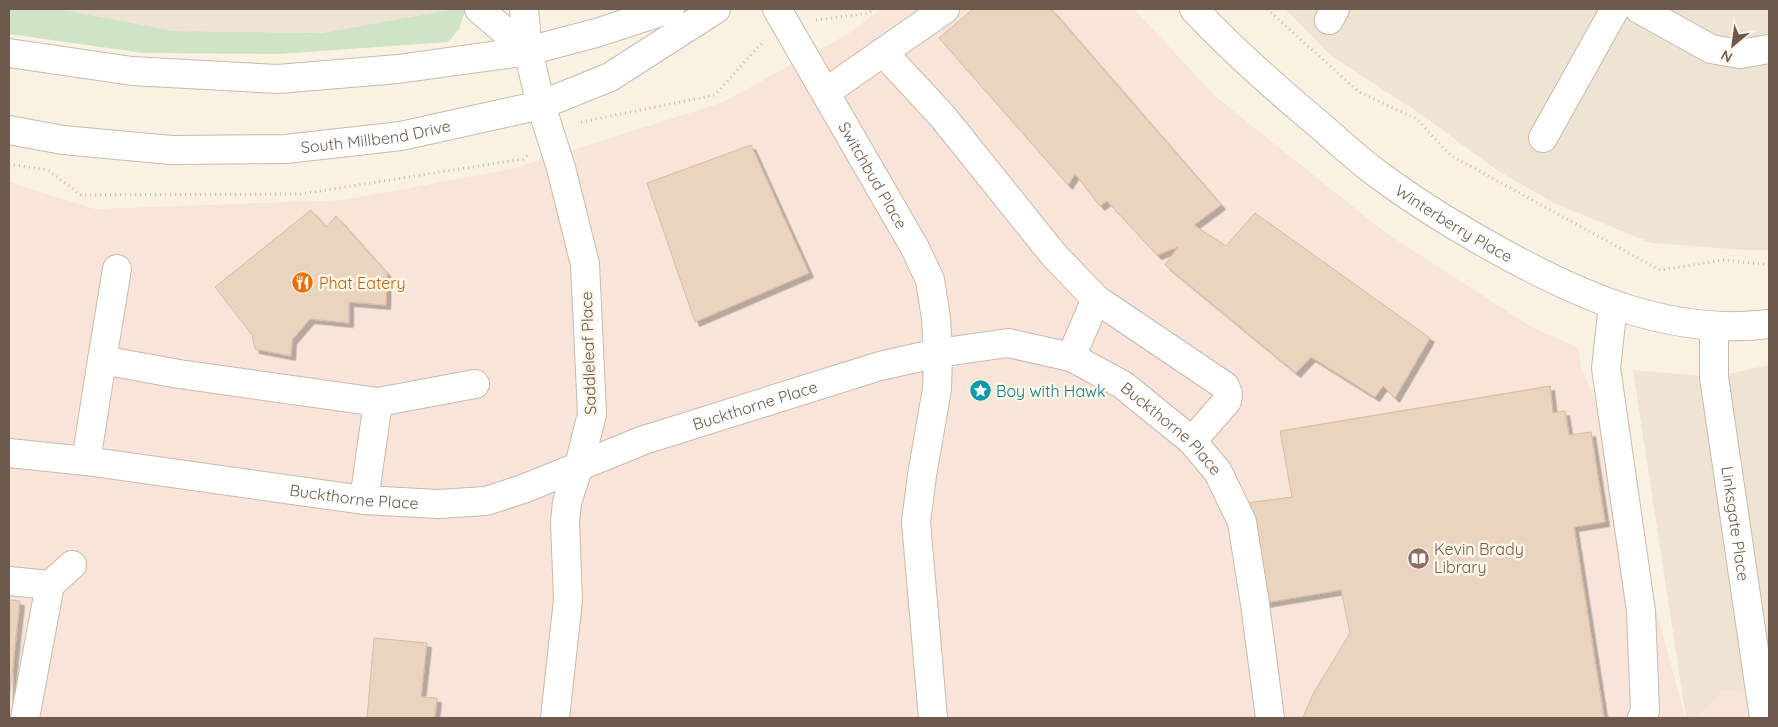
<svg xmlns="http://www.w3.org/2000/svg" width="1778" height="727" font-family="Quicksand,sans-serif">
	<style>
		.residential { fill: #efe4d3 }
		.commercial { fill: #f8e4d8 }
		.green { fill: #cfe4c4 }
		.building { fill: #ead3bf; stroke: #dbbba1; filter: url(#shadow) }
		.lines { fill: none; stroke-linecap: round; stroke-linejoin: round }
		.minor-casing { stroke: #c8baac; stroke-width: 30 }
		.path { stroke: #cfb6a2; stroke-width: 3; stroke-dasharray: 1 4; stroke-linecap: butt }
		.minor { stroke: #fff; stroke-width: 28 }
		.labels { text-anchor: middle; dominant-baseline: central; stroke-width: 5; stroke-linejoin: round; paint-order: stroke }
		.street-label { font-size: 16px; fill: #6d5a4d; stroke: #fcf6e9 }
		.food-label { font-size: 16px; fill: #c56008; stroke: #fcf6e9; text-anchor: start }
		.culture-label { font-size: 16px; fill: #0d838f; stroke: #fcf6e9; text-anchor: start }
		.education-label { font-size: 16px; fill: #785e54; stroke: #fcf6e9; text-anchor: start }
	</style>
	<defs>
		<filter id="shadow"><feDropShadow dx="4.5" dy="4.5" stdDeviation="0" flood-color="#0004"/></filter>
	</defs>
	<rect width="100%" height="100%" fill="#f9f2e3"/>
	<path class="residential" d="M59 9H454L322 33 174 31Z
		M1285 9H1769V250H1746L1651 243 1556 204 1498 171 1422 115 1330 55Z
		M1769 365V690L1760 693 1722 691 1696 718H1686L1633 370 1714 377Z"/>
	<path class="commercial" d="M881 9H1134L1216 97 1386 233 1533 328 1578 347 1581 367 1610 435 1685 718H9V182L95 209 345 200 512 169 721 103 848 34Z
		M1722 691 1760 693 1766 718H1696Z"/>
	<path class="green" d="M9 9H59L174 31 322 33 454 9H466L459 29 448 42 278 54 144 53 9 34Z"/>
	<path class="building" d="M973 9H1051L1221 205 1194 225 1226 246 1255 213 1430 338 1395 398 1383 386 1375 397 1311 357 1296 373 1165 265 1178 247 1157 255 1107 201 1100 206 1075 174 1068 185 939 38Z
		M751 145 809 273 695 322 647 183Z
		M311 210 326 227 336 216 387 273 386 305 349 302V323L310 319 292 340 291 356 255 349 252 335 215 287Z
		M1550 386 1553 413 1565 411 1569 435 1591 432 1605 522 1574 527 1604 718H1303L1313 694 1350 633 1341 590 1264 603 1247 503 1292 497 1280 431Z
		M9 600 20 601 9 701Z
		M374 638 427 643 421 697 437 698 435 718H367Z"/>
	<g class="lines">
		<defs>
			<g id="minor">
				<path d="M479 9 528 51"/>
				<path d="M524 9 528 51 541 105 561 168 585 264 592 414 579 466 567 502 565 522 568 600 555 718"/>
				<path id="s1" d="M777 9 915 248 930 280 936 318 938 353 937 389 922 475 916 522 933 718"/>
				<path id="s2" d="M1194 9C1232 50 1273 86 1316 122 1337 140 1357 159 1379 175 1418 204 1459 229 1501 252 1584 298 1672 336 1769 324"/>
				<path d="M1639 9 1711 49 1740 54 1769 49"/>
				<path d="M1329 20 1335 9"/>
				<path d="M883 52 943 117 1053 254 1096 299 1071 357"/>
				<path d="M9 53 132 71 278 79 398 69 528 51 596 33 670 9"/>
				<path d="M826 92 945 9"/>
				<path id="s3" d="M9 130 63 140 171 150 286 149 401 136 541 105 610 77 716 9"/>
				<path d="M1543 138 1615 9"/>
				<path d="M117 269 102 360 179 374 378 402"/>
				<path d="M1096 299 1225 386 1228 394 1227 401 1192 441"/>
				<path d="M1613 305 1606 368 1641 611 1645 711 1642 718"/>
				<path id="s4" d="M1714 327V377L1764 718"/>
				<path id="s5" d="M9 453 86 461 364 500 438 504 486 501 523 489 644 440 880 366 938 353 1008 343 1071 357 1123 385 1192 441 1218 472 1242 522 1255 604 1270 718"/>
				<path d="M86 461 102 360"/>
				<path d="M364 500 378 402 475 384"/>
				<path d="M9 581 50 585"/>
				<path d="M25 718 50 585 72 565"/>
			</g>
		</defs>
		<use href="#minor" class="minor-casing"/>
		<path class="path" d="M1267 9 1359 92 1417 119 1450 155 1660 270 1724 260 1769 265
			M816 20 869 13 872 9
			M581 122 715 95 756 49 764 42
			M9 164 48 170 81 195 301 194 523 159 528 155"/>
		<use href="#minor" class="minor"/>
	</g>
	<defs>
		<symbol id="restaurant-disc" viewBox="-11 -11 22 22"><circle r="9.5" fill="#e8710a" stroke="#fcf6e9"/><path d="M-5-6h1v4h1v-4h1v4h1v-4h1v5L-1.5 .5V6h-2V.5L-5-1ZM5-6V6H3V1.5H1.5Q1.5-4 5-6Z" fill="#fff"/></symbol>
		<symbol id="sight-disc" viewBox="-11 -11 22 22"><circle r="9.5" fill="#0f9aa8" stroke="#fcf6e9"/><path d="M0-6L1.8-2.2L6-1.7L2.9 1.2L3.7 5.4L0 3.3L-3.7 5.4L-2.9 1.2L-6-1.7L-1.8-2.2Z" fill="#fff"/></symbol>
		<symbol id="library-disc" viewBox="-11 -11 22 22"><circle r="9.5" fill="#8d6e63" stroke="#fcf6e9"/><path d="M-6-4Q-3-5.5-.7-3.5V5Q-3 3-6 4ZM6-4Q3-5.5 .7-3.5V5Q3 3 6 4Z" fill="#fff"/></symbol>
	</defs>
	<g fill-rule="evenodd">
		<use href="#restaurant-disc" x="290" y="270" width="25" height="25"/>
		<use href="#sight-disc" x="968" y="378" width="25" height="25"/>
		<use href="#library-disc" x="1406" y="546" width="25" height="25"/>
	</g>
	<g class="labels">
		<g class="street-label">
			<text stroke="none"><textPath href="#s3" startOffset="369">South Millbend Drive</textPath></text>
			<text stroke="none"><textPath href="#s1" startOffset="192">Switchbud Place</textPath></text>
			<text stroke="none"><textPath href="#s2" startOffset="338">Winterberry Place</textPath></text>
			<text transform="translate(588 353) rotate(-92)">Saddleleaf Place</text>
			<text stroke="none"><textPath href="#s5" startOffset="766">Buckthorne Place</textPath></text>
			<text stroke="none"><textPath href="#s5" startOffset="1216">Buckthorne Place</textPath></text>
			<text stroke="none"><textPath href="#s5" startOffset="348">Buckthorne Place</textPath></text>
			<text stroke="none"><textPath href="#s4" startOffset="198">Linksgate Place</textPath></text>
		</g>
		<g class="food-label">
			<text x="319" y="283">Phat Eatery</text>
		</g>
		<g class="culture-label">
			<text x="996" y="391">Boy with Hawk</text>
		</g>
		<g class="education-label">
			<text x="1434" y="549">Kevin Brady<tspan x="1434" dy="18">Library</tspan></text>
		</g>
	</g>
	<rect width="1778" height="727" fill="none" stroke="#6d5a4d" stroke-width="20"/>
	<g transform="translate(1733 45) rotate(209)" stroke="#fcf6e9" stroke-width="4" paint-order="stroke">
	<path d="M0-4L9 19L0 12L-9 19Z" fill="#6d5a4d"/>
	<text y="-8" font-size="14" font-weight="bold" text-anchor="middle" fill="#6d5a4d">N</text>
	</g>
</svg>
